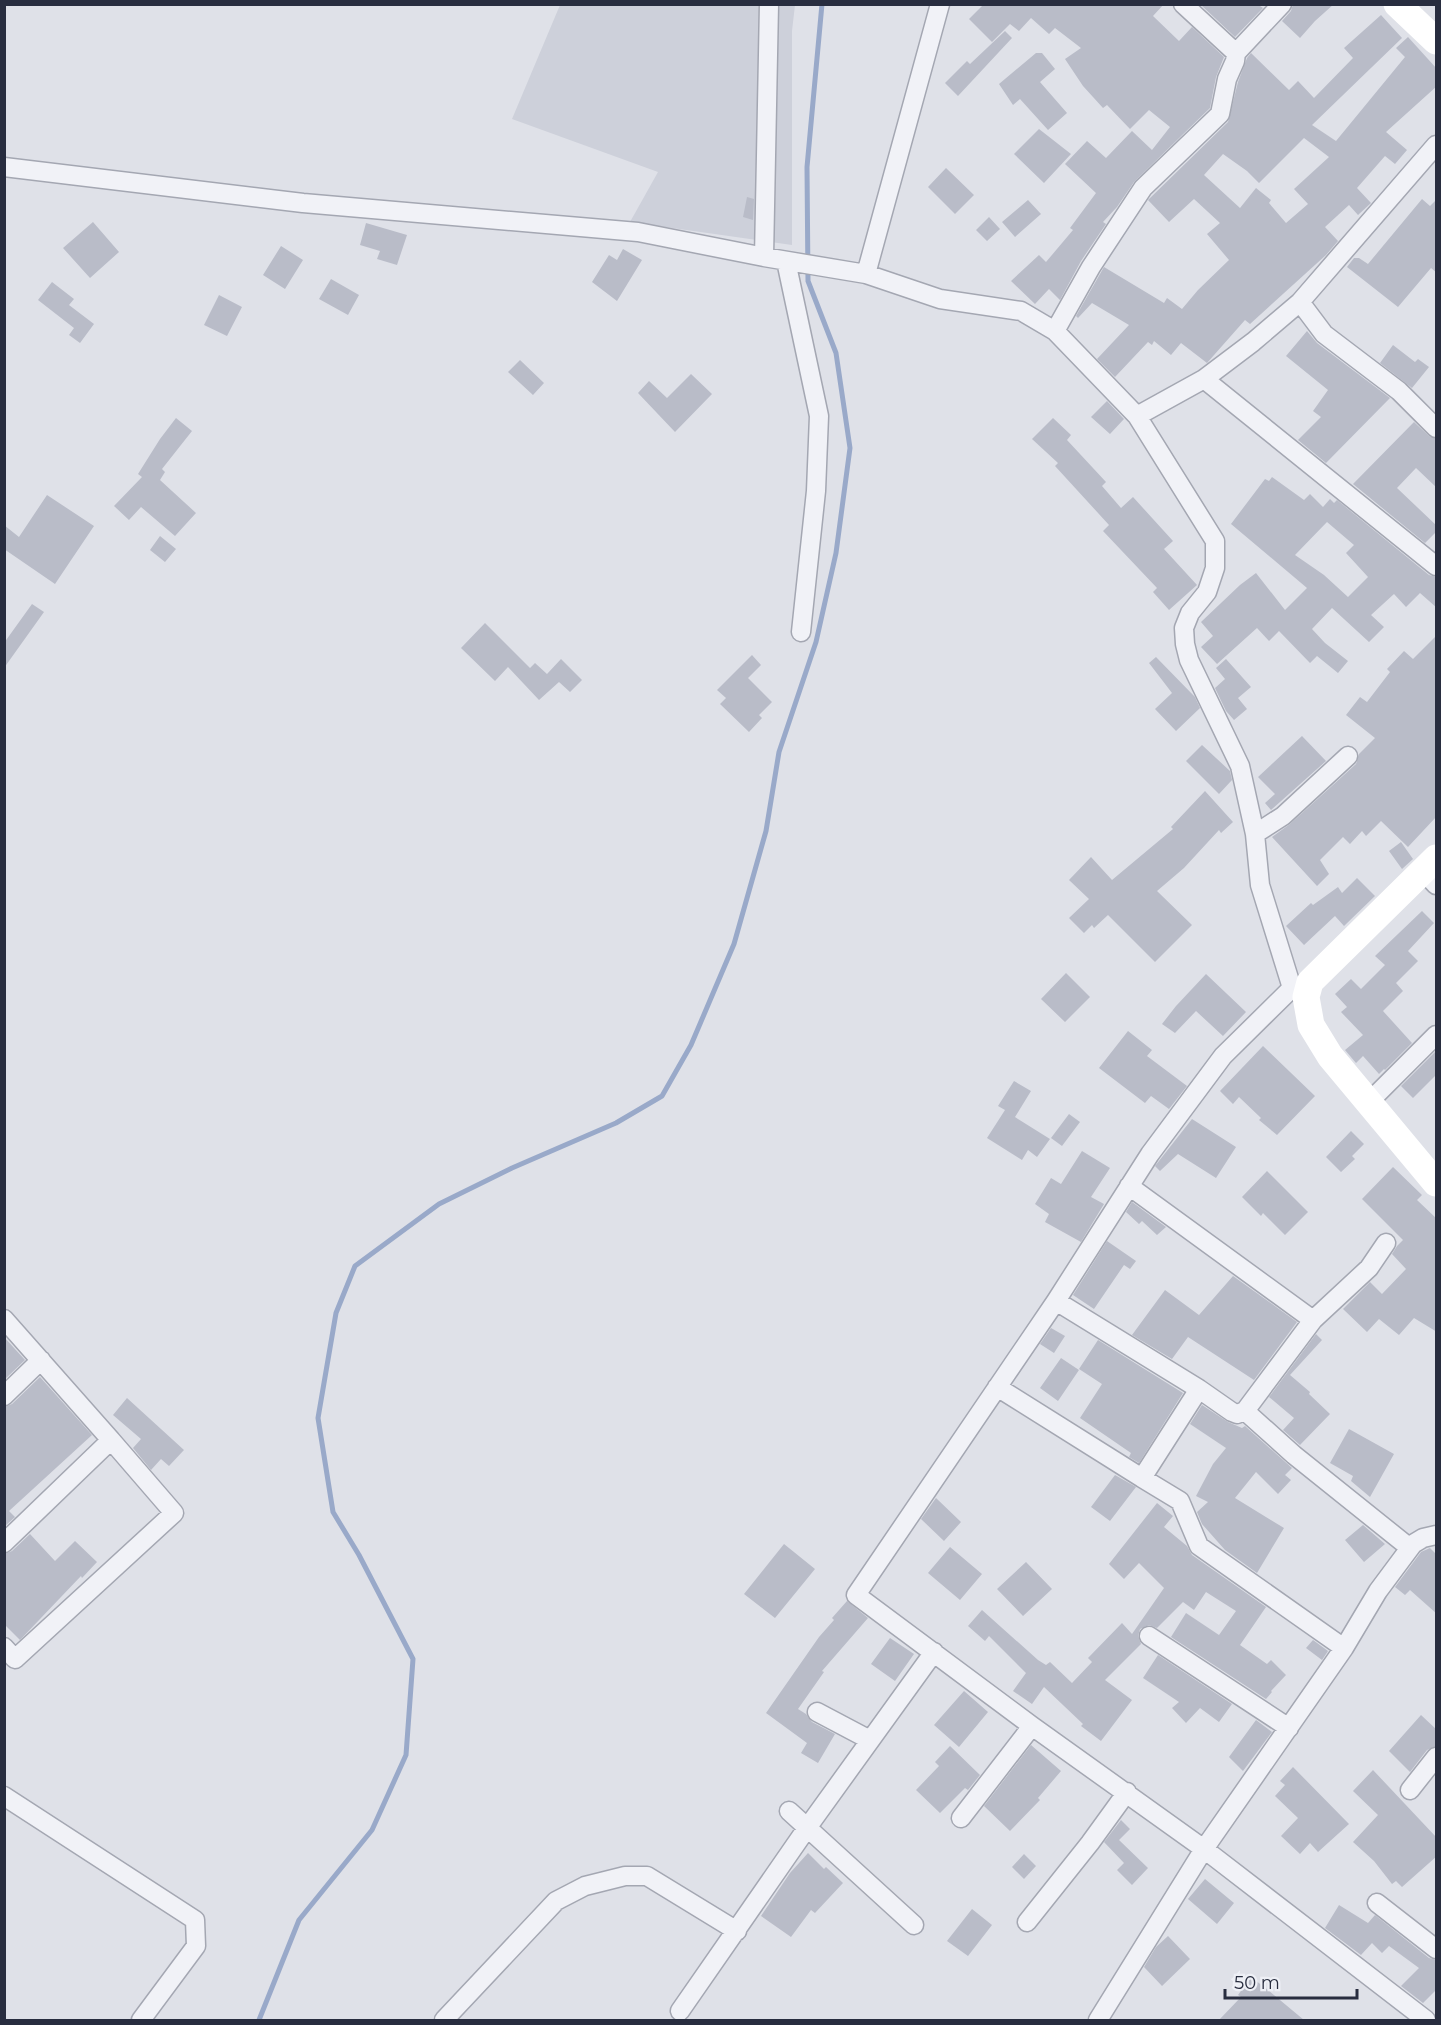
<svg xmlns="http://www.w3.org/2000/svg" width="1441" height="2025" font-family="Montserrat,sans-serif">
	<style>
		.built { fill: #cdd0da }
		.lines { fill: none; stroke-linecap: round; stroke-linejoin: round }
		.stream { stroke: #99a9c9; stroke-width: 5 }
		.building { fill: #b9bcc8; fill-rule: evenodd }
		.street-casing { stroke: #a4a7b2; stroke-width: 21 }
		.street { stroke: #f1f2f7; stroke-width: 18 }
		.secondary { stroke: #fff; stroke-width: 27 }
	</style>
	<rect width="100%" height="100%" fill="#dfe1e8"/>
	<path class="built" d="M560 5H795L792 31V245L630 222 658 172 512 119Z"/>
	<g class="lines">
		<path class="stream" d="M259 2020 299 1920 372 1830 406 1755 413 1659 359 1555 333 1512 318 1418 336 1313 355 1266 439 1204 512 1168 616 1123 662 1096 691 1045 734 944 766 831 779 752 816 642 836 553 850 448 836 353 808 281 807 167 822 4"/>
	</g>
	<path class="building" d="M984 4H1164L1153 16 1179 41 1192 27 1224 57 1216 77 1210 108 1134 182 1117 207 1103 222 1106 224 1081 261 1060 300 1049 289 1035 304 1011 281 1039 255 1046 262 1073 230 1070 228 1096 193 1065 164 1087 141 1106 158 1132 131 1152 150 1170 127 1149 110 1130 129 1107 105 1103 108 1083 86 1065 59 1081 48 1055 28 1049 34 1031 18 1019 31 1010 24 992 42 969 19Z
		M1200 4H1257L1263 8 1235 37Z
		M1293 4H1334L1315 21 1300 38 1282 21 1291 11Z
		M1381 15 1402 38 1312 125 1336 141 1405 57 1396 48 1408 37 1437 69V86L1386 132 1407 150 1395 164 1385 156 1357 188 1371 203 1358 215 1349 205 1325 227 1338 241 1326 255 1250 324 1245 320 1207 363 1181 343 1171 355 1154 341 1152 345 1148 342 1115 377 1097 359 1129 325 1092 303 1078 318 1076 316 1104 267 1164 303 1167 298 1182 309 1198 290 1229 260 1207 234 1220 223 1194 199 1169 222 1148 200 1228 122 1238 82 1247 58 1251 53 1289 90 1298 81 1314 98 1353 58 1344 48ZM1304 138 1329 157 1294 189 1308 204 1286 223 1269 203 1271 200 1256 188 1240 208 1204 175 1223 154 1247 171 1259 183Z
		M1005 31 1012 38 958 96 945 83 967 61 970 64Z
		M1036 53H1042L1055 69 1040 82 1067 113 1048 130 1020 99 1013 105 999 84Z
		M1039 129 1071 154 1044 183 1014 154Z
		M946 168 974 195 955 214 928 187Z
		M747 197 754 199 753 220 743 217Z
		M1422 199 1430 206 1437 199V273L1431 268 1398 307 1347 267 1354 258H1359L1368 264Z
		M1028 200 1041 214 1015 237 1002 222Z
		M989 217 1000 229 987 241 976 230Z
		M93 222 119 252 90 278 63 248Z
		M366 223 407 235 397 265 377 259 380 251 360 245Z
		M281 246 303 260 285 289 263 275Z
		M623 249 642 260 617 301 592 282 609 255 617 260Z
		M331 279 359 295 348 315 319 299Z
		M52 282 74 299 69 305 94 324 80 343 69 335 74 328 38 300Z
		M219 295 242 307 227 336 204 325Z
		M1307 331 1317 343 1390 398 1326 463 1298 440 1321 417 1313 411 1328 390 1286 356Z
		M1393 345 1415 362 1418 359 1429 367 1412 388 1380 363Z
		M520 360 544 383 533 395 508 372Z
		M691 374 712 394 675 432 638 393 649 381 667 398Z
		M1107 401 1124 419 1110 434 1091 417Z
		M176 418 192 431 162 469 165 472 160 480 196 513 175 536 141 507 129 520 114 506 142 477 138 474 160 439Z
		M1053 418 1071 435 1067 440 1106 482 1102 486 1121 508 1133 497 1173 541 1164 549 1197 585 1169 610 1153 592 1157 588 1103 531 1109 525 1055 466 1058 463 1032 439Z
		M1414 422 1429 436 1437 439V488L1416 468 1397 488 1437 526V531L1425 543 1353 484Z
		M1272 477 1304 500 1310 494 1323 507 1330 499 1334 503 1337 500 1429 575 1437 577V608L1420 593 1406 607 1394 594 1371 615 1384 627 1369 642 1332 608 1312 629 1325 643 1348 661 1338 673 1317 656 1310 663 1279 631 1269 641 1257 628 1217 664 1201 647 1213 636 1201 622 1240 585 1256 573 1285 610 1307 588 1231 524 1265 479 1269 481ZM1327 522 1354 545 1346 553 1368 577 1348 597 1324 575 1295 555Z
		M47 495 94 526 55 584 4 549V525L19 537Z
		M160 536 176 549 165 562 150 550Z
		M32 604 44 612 4 668V643Z
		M485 623 530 668 535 663 547 674 561 659 582 680 570 692 559 682 539 700 508 667 495 681 461 648Z
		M1437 635V816L1408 847 1381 821 1366 836 1362 831 1350 844 1343 837 1320 860 1329 874 1317 886 1272 837 1290 824 1356 764 1359 754 1375 738 1346 715 1360 697 1367 702 1390 672 1387 669 1404 651 1413 659Z
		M752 655 761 665 748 678 772 702 759 715 762 718 749 732 720 704 726 698 717 690Z
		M1156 657 1195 697 1200 708 1176 731 1155 709 1172 693 1149 663Z
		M1226 659 1251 687 1238 698 1247 709 1234 720 1226 711 1215 688 1225 679 1216 668Z
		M1302 736 1326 761 1271 810 1265 803 1275 794 1258 777Z
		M1202 745 1230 771 1232 780 1219 794 1186 761Z
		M1205 791 1233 822 1221 833 1219 830 1184 868 1157 891 1192 925 1155 962 1108 915 1094 928 1092 925 1084 933 1069 918 1089 899 1069 880 1091 857 1112 880 1173 829 1171 827Z
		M1401 842 1413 859 1402 869 1389 851Z
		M1357 878 1375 896 1344 926 1335 916 1304 945 1286 926 1311 903 1313 905 1338 887 1342 893Z
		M1422 911 1434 923 1408 951 1418 961 1396 983 1403 991 1383 1011 1412 1043 1385 1070 1384 1069 1379 1074 1363 1056 1356 1063 1345 1050 1363 1035 1341 1012 1347 1007 1335 994 1351 979 1361 989 1385 965 1375 956Z
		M1066 973 1090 997 1065 1022 1041 999Z
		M1206 974 1246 1012 1223 1036 1196 1011 1175 1033 1162 1024 1176 1006Z
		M1128 1031 1152 1050 1147 1056 1187 1086 1169 1109 1151 1096 1145 1103 1099 1068Z
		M1263 1046 1315 1096 1277 1135 1259 1120 1261 1118 1239 1097 1233 1104 1220 1091Z
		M1437 1050V1074L1413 1098 1401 1086Z
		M1014 1081 1031 1091 1015 1117 1050 1139 1037 1157 1028 1150 1022 1160 987 1138 1005 1110 998 1106Z
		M1069 1114 1080 1122 1062 1146 1051 1138Z
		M1192 1119 1236 1147 1216 1178 1178 1154 1160 1171 1155 1166Z
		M1351 1131 1364 1144 1352 1156 1355 1159 1341 1172 1326 1157Z
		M1082 1151 1110 1168 1091 1197 1104 1204 1081 1242 1045 1222 1049 1214 1035 1204 1051 1178 1061 1184Z
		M1393 1167 1422 1195 1417 1200 1437 1219V1332L1414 1318 1399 1335 1379 1319 1367 1332 1343 1309 1370 1282 1382 1294 1406 1269 1392 1254 1397 1246 1403 1240 1362 1199Z
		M1267 1171 1308 1212 1285 1235 1263 1213 1261 1216 1242 1197Z
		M1132 1202 1166 1227 1157 1235 1142 1221 1139 1224 1126 1212Z
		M1107 1241 1136 1261 1130 1269 1124 1265 1094 1309 1073 1295Z
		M1233 1276 1297 1322 1254 1380 1188 1337 1172 1359 1132 1335 1165 1290 1199 1315Z
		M1051 1328 1065 1336 1054 1353 1040 1344Z
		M1316 1334 1322 1340 1290 1375 1310 1392 1309 1394 1330 1414 1300 1445 1283 1430 1294 1418 1269 1397Z
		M4 1337 25 1360 4 1380Z
		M1098 1340 1183 1393 1139 1463 1129 1457 1131 1453 1080 1418 1102 1384 1079 1369Z
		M1061 1358 1079 1370 1058 1401 1040 1388Z
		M40 1377 92 1435 9 1511 15 1517 4 1527V1407L12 1404Z
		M127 1398 184 1450 169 1466 161 1459 151 1470 133 1448 141 1439 113 1415Z
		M1202 1405 1228 1422 1242 1428 1245 1426 1292 1468 1285 1475 1291 1480 1278 1494 1256 1472 1235 1498 1284 1528 1257 1573 1225 1550 1202 1524 1197 1512 1208 1502 1196 1496 1213 1464 1226 1448 1190 1424Z
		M1349 1429 1394 1454 1370 1497 1351 1481 1353 1476 1330 1463Z
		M1115 1475 1136 1487 1110 1521 1091 1507Z
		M936 1498 961 1522 944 1541 921 1519Z
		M1157 1503 1173 1516 1164 1527 1187 1546 1192 1555 1266 1607 1240 1645 1267 1664 1271 1660 1286 1675 1271 1691 1272 1692 1266 1699 1171 1637 1186 1613 1219 1635 1236 1611 1206 1592 1194 1610 1183 1602 1157 1628 1149 1625 1140 1629 1138 1636 1141 1644 1105 1680 1132 1700 1101 1741 1081 1726 1083 1724 1044 1687 1032 1704 1013 1691 1026 1673 989 1636 985 1641 968 1626 982 1610 1038 1660 1046 1665 1050 1662 1072 1683 1092 1662 1088 1658 1122 1623 1132 1634 1164 1588 1139 1563 1124 1579 1109 1564Z
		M1363 1525 1385 1544 1364 1562 1345 1540Z
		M30 1534 55 1561 75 1541 97 1562 82 1578 81 1576 20 1640 4 1624V1554L12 1551Z
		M784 1544 815 1569 775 1618 744 1594Z
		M950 1547 982 1574 960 1600 928 1573Z
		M1430 1548 1437 1555V1614L1410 1590 1405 1595 1395 1587 1421 1552Z
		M1026 1562 1052 1589 1023 1616 997 1589Z
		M847 1601 868 1618 822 1671 824 1672 798 1709 806 1714 812 1722 835 1734 818 1763 801 1753 807 1743 766 1713 819 1637 834 1620 832 1618Z
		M890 1638 914 1654 895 1681 871 1664Z
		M1313 1640 1328 1651 1322 1660 1306 1648Z
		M1158 1655 1232 1704 1219 1722 1200 1708 1186 1723 1172 1708 1179 1702 1143 1678Z
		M964 1691 988 1712 959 1747 934 1725Z
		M1421 1715 1437 1730V1746L1427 1750 1410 1772 1389 1751Z
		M1256 1720 1272 1732 1243 1771 1229 1757Z
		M1031 1745 1061 1771 1038 1798 1040 1800 1010 1831 984 1806Z
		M950 1746 980 1775 968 1790 965 1788 940 1813 916 1790 939 1766 935 1762Z
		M1293 1767 1349 1824 1318 1852 1310 1843 1300 1854 1281 1836 1298 1818 1275 1796 1285 1785 1280 1781Z
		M1373 1770 1437 1838V1856L1402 1887 1396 1881 1392 1884 1374 1861 1353 1842 1378 1815 1353 1791Z
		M1121 1820 1130 1829 1119 1840 1148 1868 1132 1885 1117 1870 1124 1863 1104 1842Z
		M808 1853 824 1869 826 1867 843 1883 815 1913 811 1910 791 1937 761 1916 790 1873Z
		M1024 1854 1036 1866 1024 1879 1012 1867Z
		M1205 1879 1234 1903 1217 1924 1188 1899Z
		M1339 1905 1368 1923 1375 1915 1429 1958 1437 1960V1989L1423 2003 1401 1986 1419 1968 1389 1946 1382 1953 1372 1943 1361 1955 1325 1928Z
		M972 1909 992 1925 968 1956 947 1941Z
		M1168 1936 1190 1959 1162 1986 1144 1967 1156 1947Z
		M1251 1977 1268 1990 1304 2020H1219L1241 1997 1238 1995Z"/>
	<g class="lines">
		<defs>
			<path id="street" d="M1183 4 1236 53
				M4 167 303 203 638 232 764 257 866 274 940 4
				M764 257 769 4
				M786 261 819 416 816 491 801 632
				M866 274 940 299 1021 311 1055 331 1137 416 1204 379 1253 342 1300 302 1436 145
				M1300 302 1324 334 1399 391 1436 428
				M1055 331 1091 267 1143 188 1220 114 1227 79 1235 61 1236 53 1282 4
				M1204 379 1436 566
				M1137 416 1215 541V568L1207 592 1190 613 1184 628 1185 644 1189 660 1240 766 1255 834 1260 885 1292 988 1302 995
				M1255 834 1283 816 1348 756
				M1423 871 1436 885
				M1292 988 1223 1056 1150 1154 1056 1301 856 1595 1032 1726 1204 1849 1426 2020
				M1369 1102 1436 1035
				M1129 1186 1313 1320
				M1056 1301 1199 1389
				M4 1319 111 1440 4 1543
				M997 1387 1142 1478
				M4 1396 41 1360
				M1245 1411 1294 1455 1410 1548
				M1149 1636 1289 1728
				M4 1647 15 1659 174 1513 111 1440
				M1344 1648 1199 1546 1180 1501 1142 1478 1199 1389 1232 1412 1237 1414 1245 1411 1313 1320 1369 1268 1386 1243
				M817 1712 870 1740
				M1410 1790 1436 1757
				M4 1796 195 1920 196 1946 141 2020
				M789 1811 914 1925
				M961 1818 1032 1726
				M1377 1903 1436 1949
				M1027 1922 1090 1843 1127 1792
				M680 2011 807 1828 934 1652
				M444 2020 556 1901 585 1886 625 1876H647L737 1931
				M1098 2020 1204 1849 1344 1648 1378 1591 1413 1544 1423 1538 1436 1535"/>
		</defs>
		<use href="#street" class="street-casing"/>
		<use href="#street" class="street"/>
		<path class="secondary" d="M1397 4 1436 41
			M1436 858 1310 982 1306 997 1311 1025 1330 1056 1436 1183"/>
	</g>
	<rect width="1441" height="2025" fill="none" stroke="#282d3f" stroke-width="12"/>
	<path d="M1225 1989v9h132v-9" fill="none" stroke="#282d3f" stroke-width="3"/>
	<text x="1234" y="1989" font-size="18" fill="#282d3f" stroke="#eef0f6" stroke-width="4.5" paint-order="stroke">50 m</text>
</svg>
